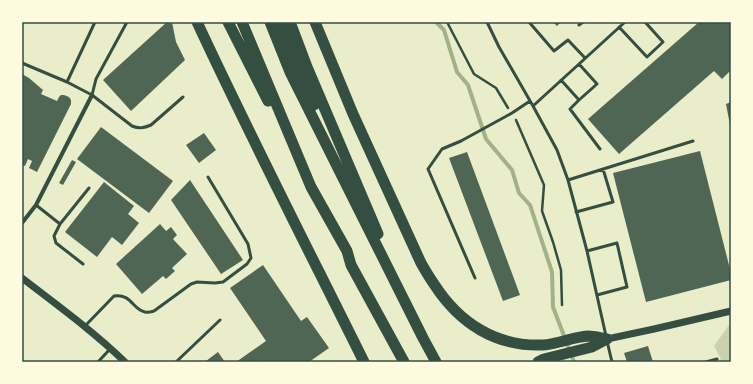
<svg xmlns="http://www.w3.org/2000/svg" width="753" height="384" font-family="Commissioner,sans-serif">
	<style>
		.green { fill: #cad2ad }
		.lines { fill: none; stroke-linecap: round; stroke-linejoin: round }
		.stream { stroke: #a3b18a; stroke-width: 4 }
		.building { fill: #4f6655 }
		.path { stroke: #344e41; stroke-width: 2.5 }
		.service { stroke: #344e41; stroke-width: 3 }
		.minor { stroke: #344e41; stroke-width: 4 }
		.tertiary { stroke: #344e41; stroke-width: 7 }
		.trunk { stroke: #344e41; stroke-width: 11 }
		.neatline { fill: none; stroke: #344e41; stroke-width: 1.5 }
	</style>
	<rect width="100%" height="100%" fill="#e9edc9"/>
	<path class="green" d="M729 325 731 327V362H715L721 359 714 346Z"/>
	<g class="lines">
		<path class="stream" d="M436 22 444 30 457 72 468 85 486 139 512 170 519 193 530 205 552 272 553 307 574 362"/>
	</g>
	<path class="building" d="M167 22H172L176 42 185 60 131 111 103 80Z
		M553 22H561L557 26Z
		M699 22H731V70L722 79 714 71 619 154 588 119Z
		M22 74 29 78 43 90 41 94 57 101 59 97 61 95H64L69 97 71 100V104L37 172 29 168 32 161 28 159 25 166 22 165Z
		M731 102V125H730L726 104Z
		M101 127 173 181 149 213 77 159Z
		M204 133 216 150 199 163 186 145Z
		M700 151 731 273V280L646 302 613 173Z
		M467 152 520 295 503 301 449 158Z
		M72 160 76 162 63 185 59 183Z
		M190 180 243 260 221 274 171 200Z
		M104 182 134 206 128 214 139 223 122 245 112 237 97 257 65 232Z
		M160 224 166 231 171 227 177 235 173 239 187 254 172 268 175 271 166 279 163 276 142 294 116 264Z
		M263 265 301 321 307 317 329 348 309 362H236L266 341 230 288Z
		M648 346 653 362H627L624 353Z
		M218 352 225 362H207L206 361Z"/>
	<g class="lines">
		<path class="path" d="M447 22 474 74 496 88 508 108
			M516 120 544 185 542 211 553 242 561 270 562 305"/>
		<path class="service" d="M487 22 499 47 533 106 557 150 568 180 587 251 606 336
			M529 22 554 51 568 40 585 58
			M579 25 583 22
			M619 27 647 57 663 42 645 22
			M22 63 67 82 92 95 132 126C139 129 144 128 151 125L183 97
			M579 64 597 84 579 100
			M561 80 579 100 570 109 600 149
			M67 82 95 22
			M92 95 96 79 127 22
			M533 106 625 22
			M568 180 693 141
			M36 205 60 224
			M576 212 613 202 603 169
			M587 251 617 243 627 287 597 295
			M83 264 56 243 54 236 60 224 89 188
			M475 278 428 169 442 149 461 141 512 113 530 101
			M85 326 114 296C131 293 133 310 145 312 148 313 151 312 154 311L191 284 197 282 215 283 223 282 247 264 251 258 248 244 208 177
			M607 341 612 362
			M98 362 110 349
			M176 362 220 320
			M706 362 717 359"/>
		<path class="minor" d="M22 223 36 205 92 95"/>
		<path class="tertiary" d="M22 278C57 305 93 331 125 362
			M607 339 654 329 731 311"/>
		<path class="trunk" d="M197 22C250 136 308 249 364 362
			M228 22 268 101
			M242 22 311 187 347 251 351 265 404 362
			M270 22 290 72 423 338 436 362
			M281 22 314 105
			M290 22 307 67 378 234
			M315 22 353 114 421 263C425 270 429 277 434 284 459 323 496 347 543 345 558 344 573 337 588 336 594 336 601 338 607 339
			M538 362 544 359 592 347 607 339"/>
	</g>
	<rect width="753" height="384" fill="none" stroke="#fefae0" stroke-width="46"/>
	<rect x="23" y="23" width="707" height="338" class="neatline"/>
</svg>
